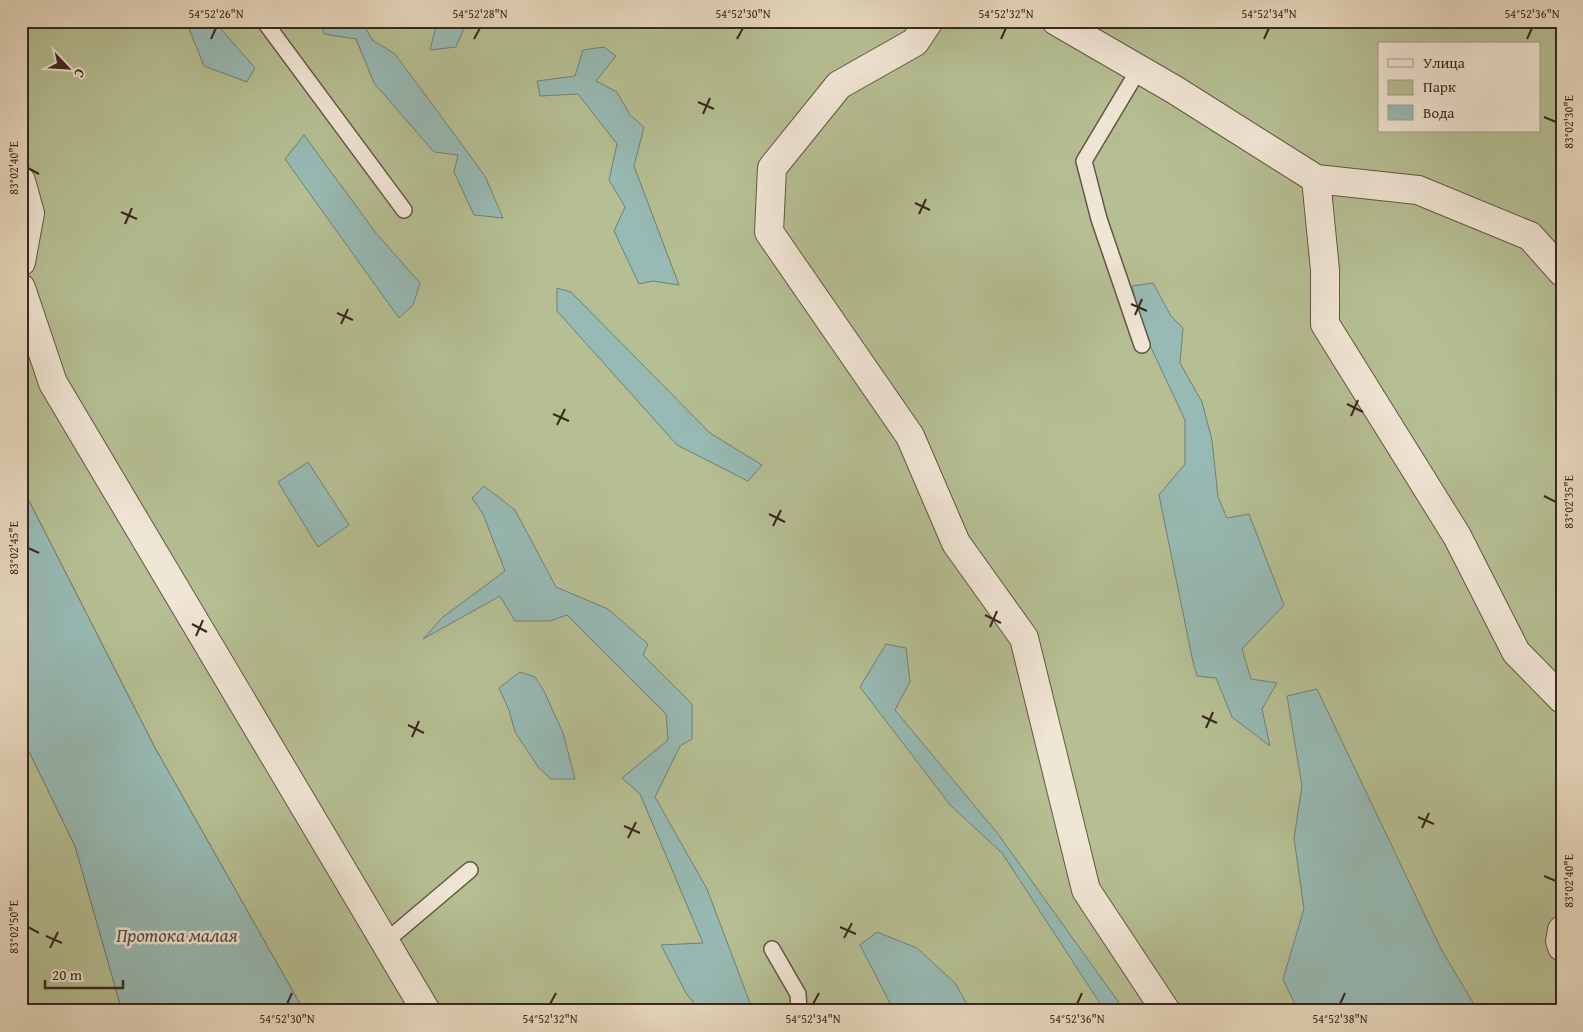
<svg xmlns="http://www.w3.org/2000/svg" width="1583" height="1032" font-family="'Gentium Book Plus',serif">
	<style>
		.green { fill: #b5bf93; stroke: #787358; fill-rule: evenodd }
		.water { fill: #97bab4; stroke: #727f77 }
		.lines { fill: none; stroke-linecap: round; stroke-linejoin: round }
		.lane-casing { stroke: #665445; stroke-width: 18 }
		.street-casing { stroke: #665445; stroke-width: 30 }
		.lane { stroke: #f0e6d5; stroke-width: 15 }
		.street { stroke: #f0e6d5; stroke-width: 28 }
		.ticks { fill: none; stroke: #3b271c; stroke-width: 2 }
		.labels { text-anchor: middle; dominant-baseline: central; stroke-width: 5; stroke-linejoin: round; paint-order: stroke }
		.water-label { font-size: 19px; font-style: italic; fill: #524c42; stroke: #f0e6d5 }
		.neatline { fill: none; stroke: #3b271c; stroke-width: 2 }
		.ticks-label { font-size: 12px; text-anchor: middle; fill: #3b271c }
	</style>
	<rect width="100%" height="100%" fill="#e8d9bf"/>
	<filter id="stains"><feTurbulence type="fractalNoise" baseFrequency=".004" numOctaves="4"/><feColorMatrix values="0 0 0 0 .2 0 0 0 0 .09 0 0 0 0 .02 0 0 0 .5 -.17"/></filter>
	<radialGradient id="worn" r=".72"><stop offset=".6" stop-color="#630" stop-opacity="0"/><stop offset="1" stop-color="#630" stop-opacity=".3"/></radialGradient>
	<path class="green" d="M21 21H1562V1011H304L154 746 21 485ZM1379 44H1539V131H1379Z
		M21 735 75 846 122 1011H21Z"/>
	<path class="water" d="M186 21H214L255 68 247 82 204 66Z
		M320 21H362L372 40 395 54 485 176 503 218 474 215 454 172 458 155 434 152 374 83 356 39 324 34Z
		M431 21H467L456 47 430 50 436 26Z
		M604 47 616 56 596 81 617 92 630 115 644 127 634 166 679 285 653 281 639 284 614 231 625 207 609 180 617 144 578 94 540 96 537 81 575 76 583 50Z
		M304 135 376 233 420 283 413 305 399 318 285 159Z
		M1153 283 1171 316 1183 328 1180 363 1202 402 1212 440 1218 497 1227 518 1249 514 1284 605 1242 649 1251 679 1277 683 1262 709 1270 746 1232 717 1216 678 1197 676 1193 662 1159 495 1185 464V420L1146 337 1132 286Z
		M557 288 571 292 710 433 762 465 748 481 677 445 557 311Z
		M308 462 349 525 318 547 278 482Z
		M21 485 154 746 304 1011H122L75 846 21 735Z
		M484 486 515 510 556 587 608 609 648 644 643 655 692 704V739L680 746 655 797 707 889 753 1011H700L686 993 661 945 703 943 640 794 622 778 668 740 666 714 567 615 550 621H515L500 596 423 639 443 617 505 571 483 514 472 498Z
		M886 644 906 648 910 682 895 710 998 834 1125 1011H1105L1002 853 951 806 860 687Z
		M520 672 535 677 544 691 563 733 575 779H551L539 768 515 732 509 710 499 688Z
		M1317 689 1441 949 1478 1011H1298L1283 979 1304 909 1294 838 1302 786 1287 696Z
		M877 932 917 948 955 983 971 1011H894L860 945Z"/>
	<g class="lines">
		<defs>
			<path id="lane" d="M264 21 404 210
				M1139 69 1084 161 1099 219 1142 345
				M385 942 470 870
				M772 949 798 994 799 1011"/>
			<path id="street" d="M929 21 915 42 839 85 772 168 769 232 910 436 956 543 1024 638 1086 890 1166 1011
				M1056 21 1175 90 1316 179 1325 270V324L1457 536 1516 652 1562 699
				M1316 179 1418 190 1530 236 1562 272
				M21 181 30 213 21 262
				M21 288 53 383 426 1011
				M1562 930 1560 941 1562 947"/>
		</defs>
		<use href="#lane" class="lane-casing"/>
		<use href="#street" class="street-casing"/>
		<use href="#lane" class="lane"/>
		<use href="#street" class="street"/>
	</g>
	<path class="ticks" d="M211 39 216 28M474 39 480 28M737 39 743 28M1001 39 1006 28M1264 39 1269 28M1527 39 1532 28M698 102 714 109M703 114 710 98M1544 117 1556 122M28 168 39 174M915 203 930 210M121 212 137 219M919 214 926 199M125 224 132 208M1131 304 1147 311M337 313 353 320M1135 315 1142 299M341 324 348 309M1347 404 1363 412M553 414 569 421M1351 416 1358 400M557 425 565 409M1544 496 1556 502M769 514 785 522M773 526 781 510M28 548 39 553M985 615 1001 623M192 624 207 632M990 627 997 611M196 636 203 620M1202 716 1217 723M408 725 424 733M1206 728 1213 712M412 737 419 721M1418 817 1434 824M624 826 640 833M1422 828 1429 813M628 838 636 822M1544 876 1556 881M28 927 39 933M840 927 856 934M46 936 62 943M844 938 852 923M50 948 58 932M287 1004 292 993M550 1004 556 993M813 1004 819 993M1077 1004 1082 993M1340 1004 1345 993"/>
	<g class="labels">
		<g class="water-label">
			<text x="177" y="935">Протока малая</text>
		</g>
	</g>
	<rect width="1583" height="1032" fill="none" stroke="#e8d9bf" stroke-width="55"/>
	<rect x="1378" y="42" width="162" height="90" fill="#f0e6d5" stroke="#a89a8b"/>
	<rect x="1388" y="59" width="25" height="8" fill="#f0e6d5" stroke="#a89a8b"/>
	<text x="1423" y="68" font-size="15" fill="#3b271c">Улица</text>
	<rect x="1388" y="80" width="25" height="15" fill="#b5bf93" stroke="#a89a8b"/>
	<text x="1423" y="92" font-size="15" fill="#3b271c">Парк</text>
	<rect x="1388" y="105" width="25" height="15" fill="#97bab4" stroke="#a89a8b"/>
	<text x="1423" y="118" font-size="15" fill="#3b271c">Вода</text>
	<g transform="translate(68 68) rotate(115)" stroke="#f0e6d5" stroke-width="4" paint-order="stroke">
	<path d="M0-4L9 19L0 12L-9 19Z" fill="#3b271c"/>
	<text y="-8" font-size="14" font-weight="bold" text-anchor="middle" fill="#3b271c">С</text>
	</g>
	<path d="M45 980v8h78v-8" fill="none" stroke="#3b271c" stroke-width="2.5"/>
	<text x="52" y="980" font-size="15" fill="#3b271c" stroke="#f0e6d5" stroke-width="4" paint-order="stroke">20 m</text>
	<rect x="28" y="28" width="1528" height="976" class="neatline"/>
	<g class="ticks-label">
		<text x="216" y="18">54°52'26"N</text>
		<text x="480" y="18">54°52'28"N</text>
		<text x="743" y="18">54°52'30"N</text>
		<text x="1006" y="18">54°52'32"N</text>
		<text x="1269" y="18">54°52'34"N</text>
		<text x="1532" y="18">54°52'36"N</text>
		<text transform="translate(1569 122) rotate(-90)" y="4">83°02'30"E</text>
		<text transform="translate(14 168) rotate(-90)" y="4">83°02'40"E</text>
		<text transform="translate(1569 502) rotate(-90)" y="4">83°02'35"E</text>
		<text transform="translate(14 548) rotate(-90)" y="4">83°02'45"E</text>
		<text transform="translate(1569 881) rotate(-90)" y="4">83°02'40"E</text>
		<text transform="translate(14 927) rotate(-90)" y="4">83°02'50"E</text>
		<text x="287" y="1023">54°52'30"N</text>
		<text x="550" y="1023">54°52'32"N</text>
		<text x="813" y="1023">54°52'34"N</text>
		<text x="1077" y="1023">54°52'36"N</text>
		<text x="1340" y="1023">54°52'38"N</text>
	</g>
	<rect width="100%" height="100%" filter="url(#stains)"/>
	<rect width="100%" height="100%" fill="url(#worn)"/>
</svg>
